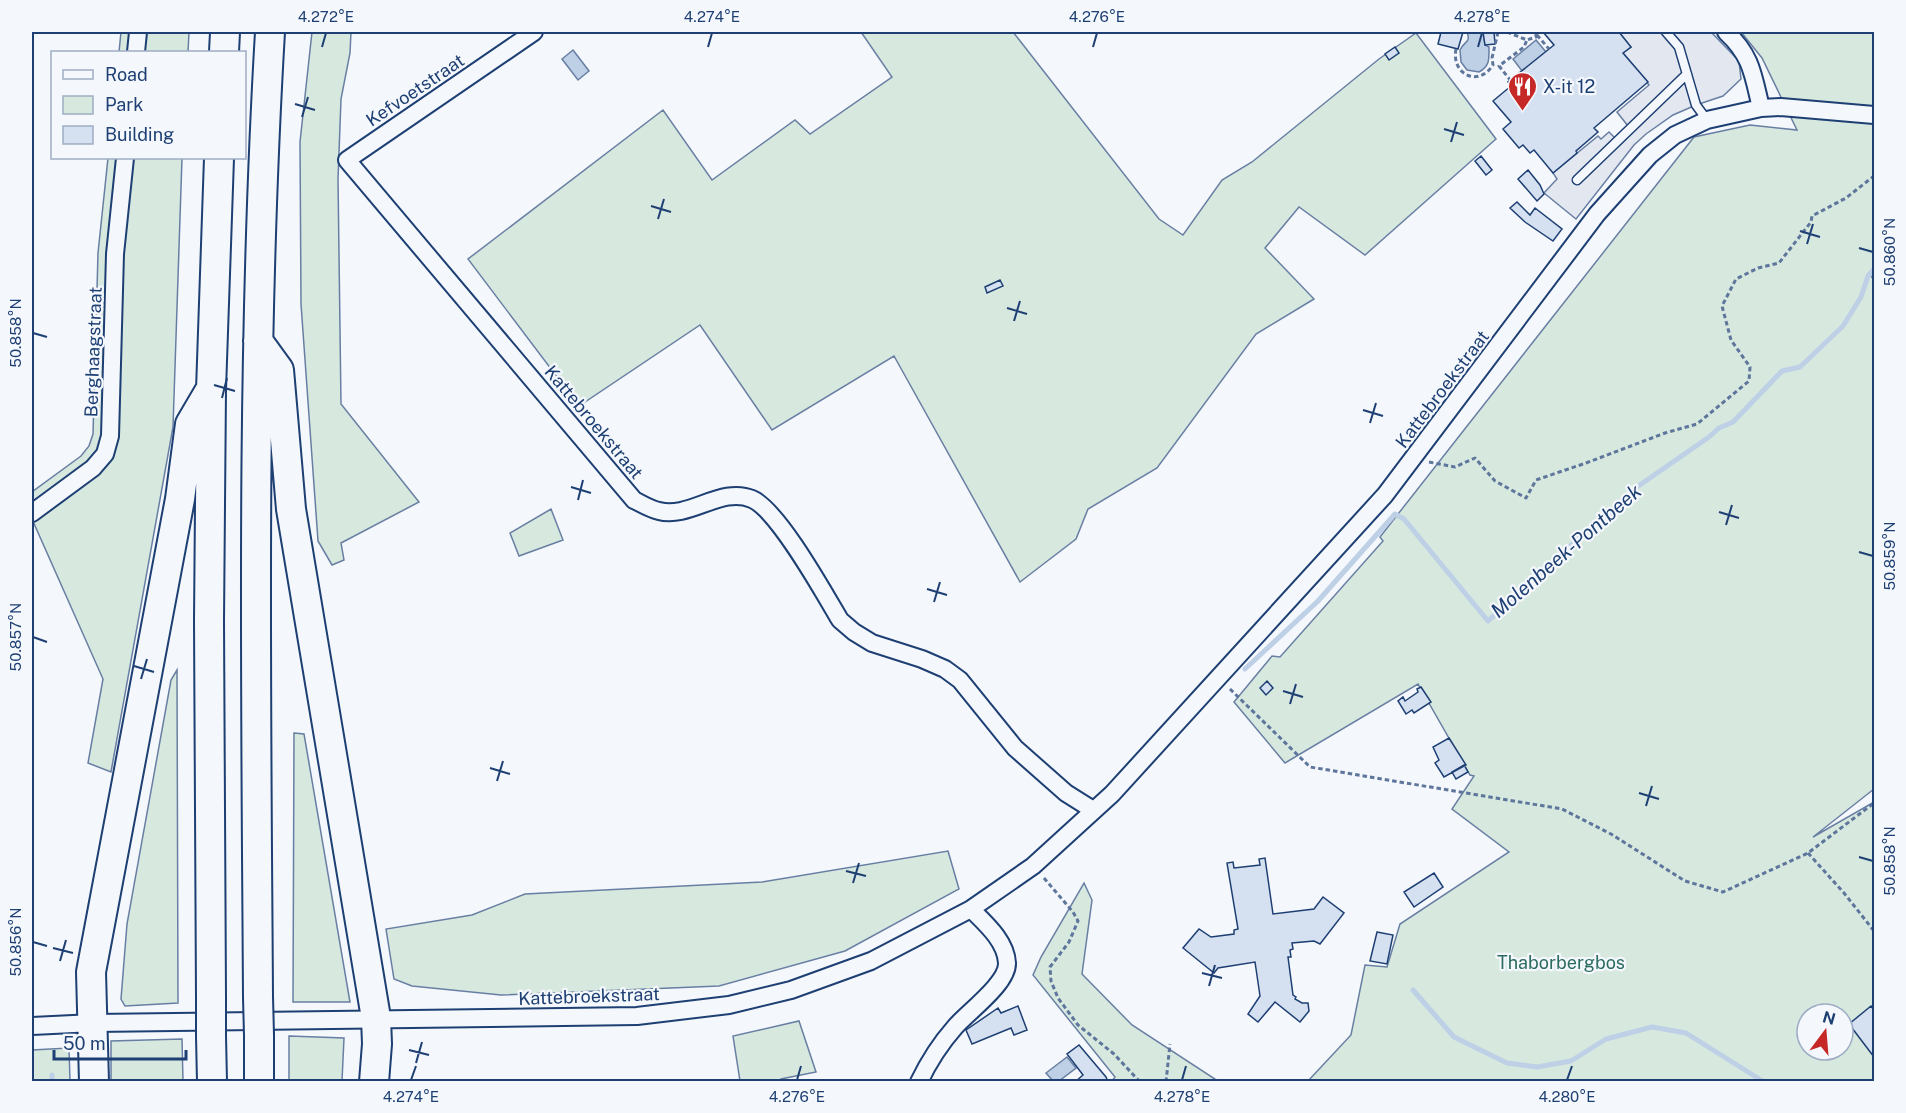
<svg xmlns="http://www.w3.org/2000/svg" width="1906" height="1113" font-family="'Public Sans',sans-serif">
	<style>
		.green { fill: #d7e8df; stroke: #687fa3; stroke-width: 1.5; fill-rule: evenodd }
		.parking { fill: #e3e8f0; stroke: #687fa3; stroke-width: 1.5 }
		.water { fill: #bed0e5; stroke: #687fa3; stroke-width: 1.5 }
		.lines { fill: none; stroke-linecap: round; stroke-linejoin: round }
		.stream { stroke: #bed0e5; stroke-width: 5 }
		.building { fill: #d5e0f0; stroke: #1d3f73; stroke-width: 1.5 }
		.service-casing { stroke: #1d3f73; stroke-width: 11 }
		.minor-casing { stroke: #1d3f73; stroke-width: 20 }
		.motorway-casing { stroke: #1d3f73; stroke-width: 32 }
		.path { stroke: #5e769c; stroke-width: 3; stroke-dasharray: 4.5 3; stroke-linecap: butt }
		.service { stroke: #f4f7fb; stroke-width: 8 }
		.minor { stroke: #f4f7fb; stroke-width: 16 }
		.motorway { stroke: #f4f7fb; stroke-width: 28 }
		.motorway-bridge-casing { stroke: #1d3f73; stroke-width: 32; stroke-linecap: butt }
		.motorway-bridge { stroke: #f4f7fb; stroke-width: 28 }
		.ticks { fill: none; stroke: #1d3f73; stroke-width: 2 }
		.labels { text-anchor: middle; dominant-baseline: central; stroke-width: 4.5; stroke-linejoin: round; paint-order: stroke }
		.poi-label { font-size: 18px; fill: #1d3f73; stroke: #f4f7fb; text-anchor: start }
		.street-label { font-size: 18px; fill: #1d3f73; stroke: #f4f7fb }
		.park-label { font-size: 18px; fill: #2c6c60; stroke: #f4f7fb }
		.water-label { font-size: 20px; font-style: italic; fill: #1d3f73; stroke: #f4f7fb }
		.neatline { fill: none; stroke: #1d3f73; stroke-width: 2 }
		.ticks-label { font-size: 15px; text-anchor: middle; fill: #1d3f73 }
	</style>
	<rect width="100%" height="100%" fill="#f4f7fb"/>
	<path class="green" d="M121 32H189L188 52H119Z
		M312 32H351L350 53 341 99 338 179 341 404 419 502 341 543 344 560 332 565 318 541 301 304 300 142Z
		M861 32H1013L1159 219 1183 235 1222 180 1252 162 1379 59 1416 33 1496 139 1365 255 1299 207 1265 248 1314 299 1256 334 1157 468 1088 509 1076 539 1020 582 894 356 772 430 700 325 579 406 468 259 663 110 712 180 795 120 810 134 892 77Z
		M1741 32H1874V273L1871 276 1874 280V789L1813 837 1874 802V1081H1308L1351 1035 1365 965 1387 967 1400 924 1509 852 1452 809 1474 776 1470 775 1418 684 1285 763 1234 702 1272 656 1280 657 1383 541 1380 537 1694 137 1750 125 1797 130 1762 58ZM1807 1014H1843V1050H1807Z
		M108 158H182L173 427 111 772 88 763 103 679 32 519V492L81 456 89 446 93 434 98 253Z
		M551 509 563 540 519 556 510 533Z
		M177 670 178 1003 125 1006 121 999 127 924 171 680Z
		M294 733 304 734 350 1002H293Z
		M948 851 959 889 845 951 719 986 501 995 412 986 394 979 386 929 472 915 525 894 762 882Z
		M1084 883 1092 900 1082 974 1132 1025 1218 1081H1112L1115 1077 1033 975 1041 957Z
		M799 1021 816 1072 781 1079 780 1081H740L733 1036Z
		M289 1036 344 1038 342 1081H289Z
		M182 1039 183 1081H111V1041Z
		M69 1048 70 1081H32V1050Z"/>
	<path class="parking" d="M1619 32H1711L1739 61 1741 79 1723 96 1696 105 1673 115 1646 134 1634 145 1576 219 1544 193 1557 179 1553 173 1598 136 1601 139 1609 132 1615 138 1628 126 1617 112 1649 85 1623 53 1631 47Z"/>
	<path class="water" d="M1467 32H1491L1483 33 1485 45 1489 47C1489 59 1490 66 1479 72L1467 70 1461 62 1460 50C1465 40 1471 43 1467 32Z
		M1536 40 1546 52 1522 71 1513 59Z
		M573 50 589 71 578 80 562 59Z
		M1067 1057 1076 1068 1059 1081H1053L1046 1073Z"/>
	<g class="lines">
		<path class="stream" d="M1245 669 1318 601 1395 514 1404 519 1488 621 1579 538 1622 506 1634 489 1709 437 1719 428 1733 422 1782 371 1800 367 1843 326 1861 297 1868 276 1874 269
			M1413 990 1454 1037 1507 1063 1537 1067 1571 1061 1606 1039 1652 1027 1686 1033 1764 1082
			M52 1075V1082"/>
	</g>
	<path class="building" d="M1441 32H1463L1458 49 1438 44Z
		M1483 32H1494L1495 44 1485 45Z
		M1543 32H1619L1631 47 1623 53 1648 82 1594 128 1598 132 1576 151 1577 153 1553 173 1534 150 1530 153 1523 145 1519 148 1503 129 1511 122 1493 101 1511 86 1508 82 1554 45Z
		M1395 47 1399 53 1389 60 1385 54Z
		M1481 156 1492 170 1486 175 1475 161Z
		M1528 170 1540 185 1544 194 1537 201 1518 179Z
		M1517 202 1530 215 1535 208 1562 229 1553 241 1525 222 1510 208Z
		M1000 280 1003 286 987 293 985 287Z
		M1267 681 1273 688 1266 695 1260 688Z
		M1421 687 1431 702 1414 713 1412 710 1406 714 1398 701 1403 697 1405 701 1418 692 1417 689Z
		M1449 738 1466 765 1444 777 1435 763 1439 760 1433 747Z
		M1464 765 1468 772 1456 779 1452 772Z
		M1265 858 1273 914 1314 909 1323 897 1344 913 1320 944 1314 941 1292 943 1293 949 1290 950 1291 957H1288L1293 995 1296 997 1295 999 1302 1003H1308L1309 1011 1300 1022 1275 1002 1258 1022 1248 1014 1260 996 1255 962 1218 968 1214 973 1183 948 1199 929 1211 937 1234 934V930L1238 929 1227 863 1233 862 1234 868 1260 865 1259 859Z
		M1434 873 1443 887 1414 907 1404 892Z
		M1377 932 1393 935 1387 964 1370 961Z
		M1018 1006 1027 1030 1014 1035 1011 1028 972 1044 966 1030 998 1008 1001 1013Z
		M1871 1006 1874 1010V1057L1849 1024Z
		M1079 1045 1106 1077 1108 1082H1075L1083 1075 1067 1054Z"/>
	<g class="lines">
		<defs>
			<path id="service" d="M1666 32 1679 47 1696 105 1707 120
				M1577 180 1687 74"/>
			<path id="minor" d="M534 32 347 160 634 500C642 504 650 509 659 511 690 519 721 486 752 499 778 510 824 593 840 620L854 632 872 643 922 659 945 669 960 680 1015 748 1066 793 1093 810
				M1726 32C1752 56 1753 75 1761 108
				M136 52 138 32
				M32 513 93 468 105 454 110 436 115 254 125 158
				M32 1026 94 1023 637 1016 729 1005 791 990 871 961 971 909 1033 866 1112 794 1385 495 1597 214 1650 155 1675 135 1707 120 1761 108 1781 107 1874 115
				M919 1082C929 1061 940 1044 955 1027 968 1012 1008 983 1007 963 1006 941 985 923 971 909"/>
			<path id="motorway" d="M224 52 225 32
				M258 341 279 370 291 509 376 1018 377 1044 374 1082
				M258 997C256 675 251 353 270 32
				M211 998 209 621 211 390 219 158
				M259 1035V1082
				M211 1036 212 1082
				M94 1082 91 972 180 499 190 424 210 390"/>
		</defs>
		<use href="#service" class="service-casing"/>
		<use href="#minor" class="minor-casing"/>
		<use href="#motorway" class="motorway-casing"/>
		<path class="path" d="M1507 32 1527 40 1536 37V32
			M1537 35 1549 49
			M1456 49C1451 74 1478 88 1493 65L1492 58 1498 32
			M1511 81 1499 66 1524 47 1527 40
			M1429 462 1455 467 1475 458 1495 481 1526 498 1536 480 1586 463 1665 433 1697 424 1749 381 1750 367 1731 340 1722 306 1736 279 1758 268 1779 263 1811 222 1812 216 1846 198 1874 176
			M1230 689 1310 767 1562 809 1611 834 1685 881 1723 892 1808 853 1874 803
			M1808 853 1844 893 1874 931
			M1044 878 1073 912 1078 921 1069 942 1050 967 1051 981 1058 998 1078 1025 1114 1054 1140 1082
			M1166 1082 1170 1044"/>
		<use href="#service" class="service"/>
		<use href="#minor" class="minor"/>
		<use href="#motorway" class="motorway"/>
		<defs>
			<path id="motorway-bridge" d="M258 997 259 1035
				M211 1036V998"/>
		</defs>
		<use href="#motorway-bridge" class="motorway-bridge-casing"/>
		<use href="#motorway-bridge" class="motorway-bridge"/>
	</g>
	<path class="ticks" d="M322 47 326 33M708 47 712 33M1093 47 1097 33M1478 47 1482 33M295 104 315 110M302 117 308 97M1444 129 1464 135M1451 142 1457 122M651 206 671 212M658 219 664 199M1800 231 1820 237M1807 244 1813 224M1859 248 1873 252M1007 308 1027 314M1014 321 1020 301M33 333 47 337M214 385 235 391M222 398 227 378M1363 410 1383 416M1370 423 1376 403M571 487 591 493M578 500 583 480M1719 512 1739 518M1726 525 1732 505M1859 552 1873 556M927 589 947 595M934 602 940 582M33 637 47 642M134 666 154 672M141 679 147 659M1283 691 1303 697M1290 704 1296 684M490 768 510 774M497 781 503 761M1639 793 1659 799M1646 806 1652 786M1859 857 1873 861M846 871 866 876M853 883 859 863M33 942 47 946M53 948 73 953M60 961 66 940M1202 973 1222 978M1209 986 1215 965M409 1050 429 1055M416 1063 422 1042M411 1080 416 1066M797 1080 801 1066M1182 1080 1186 1066M1567 1080 1572 1066"/>
	<defs>
		<symbol id="restaurant-pin" viewBox="-11 -11 22 30"><path d="M0 17L-7.5 6A9.5 9.5 0 1 1 7.5 6Z" fill="#c62828" stroke="#f4f7fb"/><path d="M-5-6h1v4h1v-4h1v4h1v-4h1v5L-1.5 .5V6h-2V.5L-5-1ZM5-6V6H3V1.5H1.5Q1.5-4 5-6Z" fill="#fff"/></symbol>
	</defs>
	<g fill-rule="evenodd">
		<use href="#restaurant-pin" x="1506" y="70" width="33" height="45"/>
	</g>
	<g class="labels">
		<g class="poi-label">
			<text x="1543" y="86">X-it 12</text>
		</g>
		<g class="street-label">
			<text transform="translate(415 90) rotate(-34)">Kefvoetstraat</text>
			<text transform="translate(93 352) rotate(-88)">Berghaagstraat</text>
			<text transform="translate(1442 389) rotate(-53)">Kattebroekstraat</text>
			<text transform="translate(594 422) rotate(50)">Kattebroekstraat</text>
			<text transform="translate(589 996) rotate(-2)">Kattebroekstraat</text>
		</g>
		<g class="park-label">
			<text x="1561" y="962">Thaborbergbos</text>
		</g>
		<g class="water-label">
			<text transform="translate(1566 551) rotate(-41)">Molenbeek-Pontbeek</text>
		</g>
	</g>
	<rect width="1906" height="1113" fill="none" stroke="#f4f7fb" stroke-width="66"/>
	<rect x="51" y="51" width="195" height="108" fill="#f4f7fb" stroke="#9eadc5" stroke-width="1.5"/>
	<rect x="63" y="70" width="30" height="9" fill="#f4f7fb" stroke="#9eadc5" stroke-width="1.5"/>
	<text x="105" y="81" font-size="18" fill="#1d3f73">Road</text>
	<rect x="63" y="96" width="30" height="18" fill="#d7e8df" stroke="#9eadc5" stroke-width="1.5"/>
	<text x="105" y="111" font-size="18" fill="#1d3f73">Park</text>
	<rect x="63" y="126" width="30" height="18" fill="#d5e0f0" stroke="#9eadc5" stroke-width="1.5"/>
	<text x="105" y="141" font-size="18" fill="#1d3f73">Building</text>
	<g transform="translate(1825 1032) rotate(16)"><circle r="28" fill="#f4f7fb" stroke="#9eadc5" stroke-width="1.5"/>
	<path d="M0-4.5L10 22L0 15L-10 22Z" fill="#c62828"/>
	<text y="-9" font-size="16" font-weight="bold" text-anchor="middle" fill="#1d3f73">N</text>
	</g>
	<path d="M54 1050v9h132v-9" fill="none" stroke="#1d3f73" stroke-width="3"/>
	<text x="63" y="1050" font-size="18" fill="#1d3f73" stroke="#f4f7fb" stroke-width="4.5" paint-order="stroke">50 m</text>
	<rect x="33" y="33" width="1840" height="1047" class="neatline"/>
	<g class="ticks-label">
		<text x="326" y="22">4.272°E</text>
		<text x="712" y="22">4.274°E</text>
		<text x="1097" y="22">4.276°E</text>
		<text x="1482" y="22">4.278°E</text>
		<text transform="translate(1890 252) rotate(-90)" y="5">50.860°N</text>
		<text transform="translate(16 333) rotate(-90)" y="5">50.858°N</text>
		<text transform="translate(1890 556) rotate(-90)" y="5">50.859°N</text>
		<text transform="translate(16 637) rotate(-90)" y="5">50.857°N</text>
		<text transform="translate(1890 861) rotate(-90)" y="5">50.858°N</text>
		<text transform="translate(16 942) rotate(-90)" y="5">50.856°N</text>
		<text x="411" y="1102">4.274°E</text>
		<text x="797" y="1102">4.276°E</text>
		<text x="1182" y="1102">4.278°E</text>
		<text x="1567" y="1102">4.280°E</text>
	</g>
</svg>
